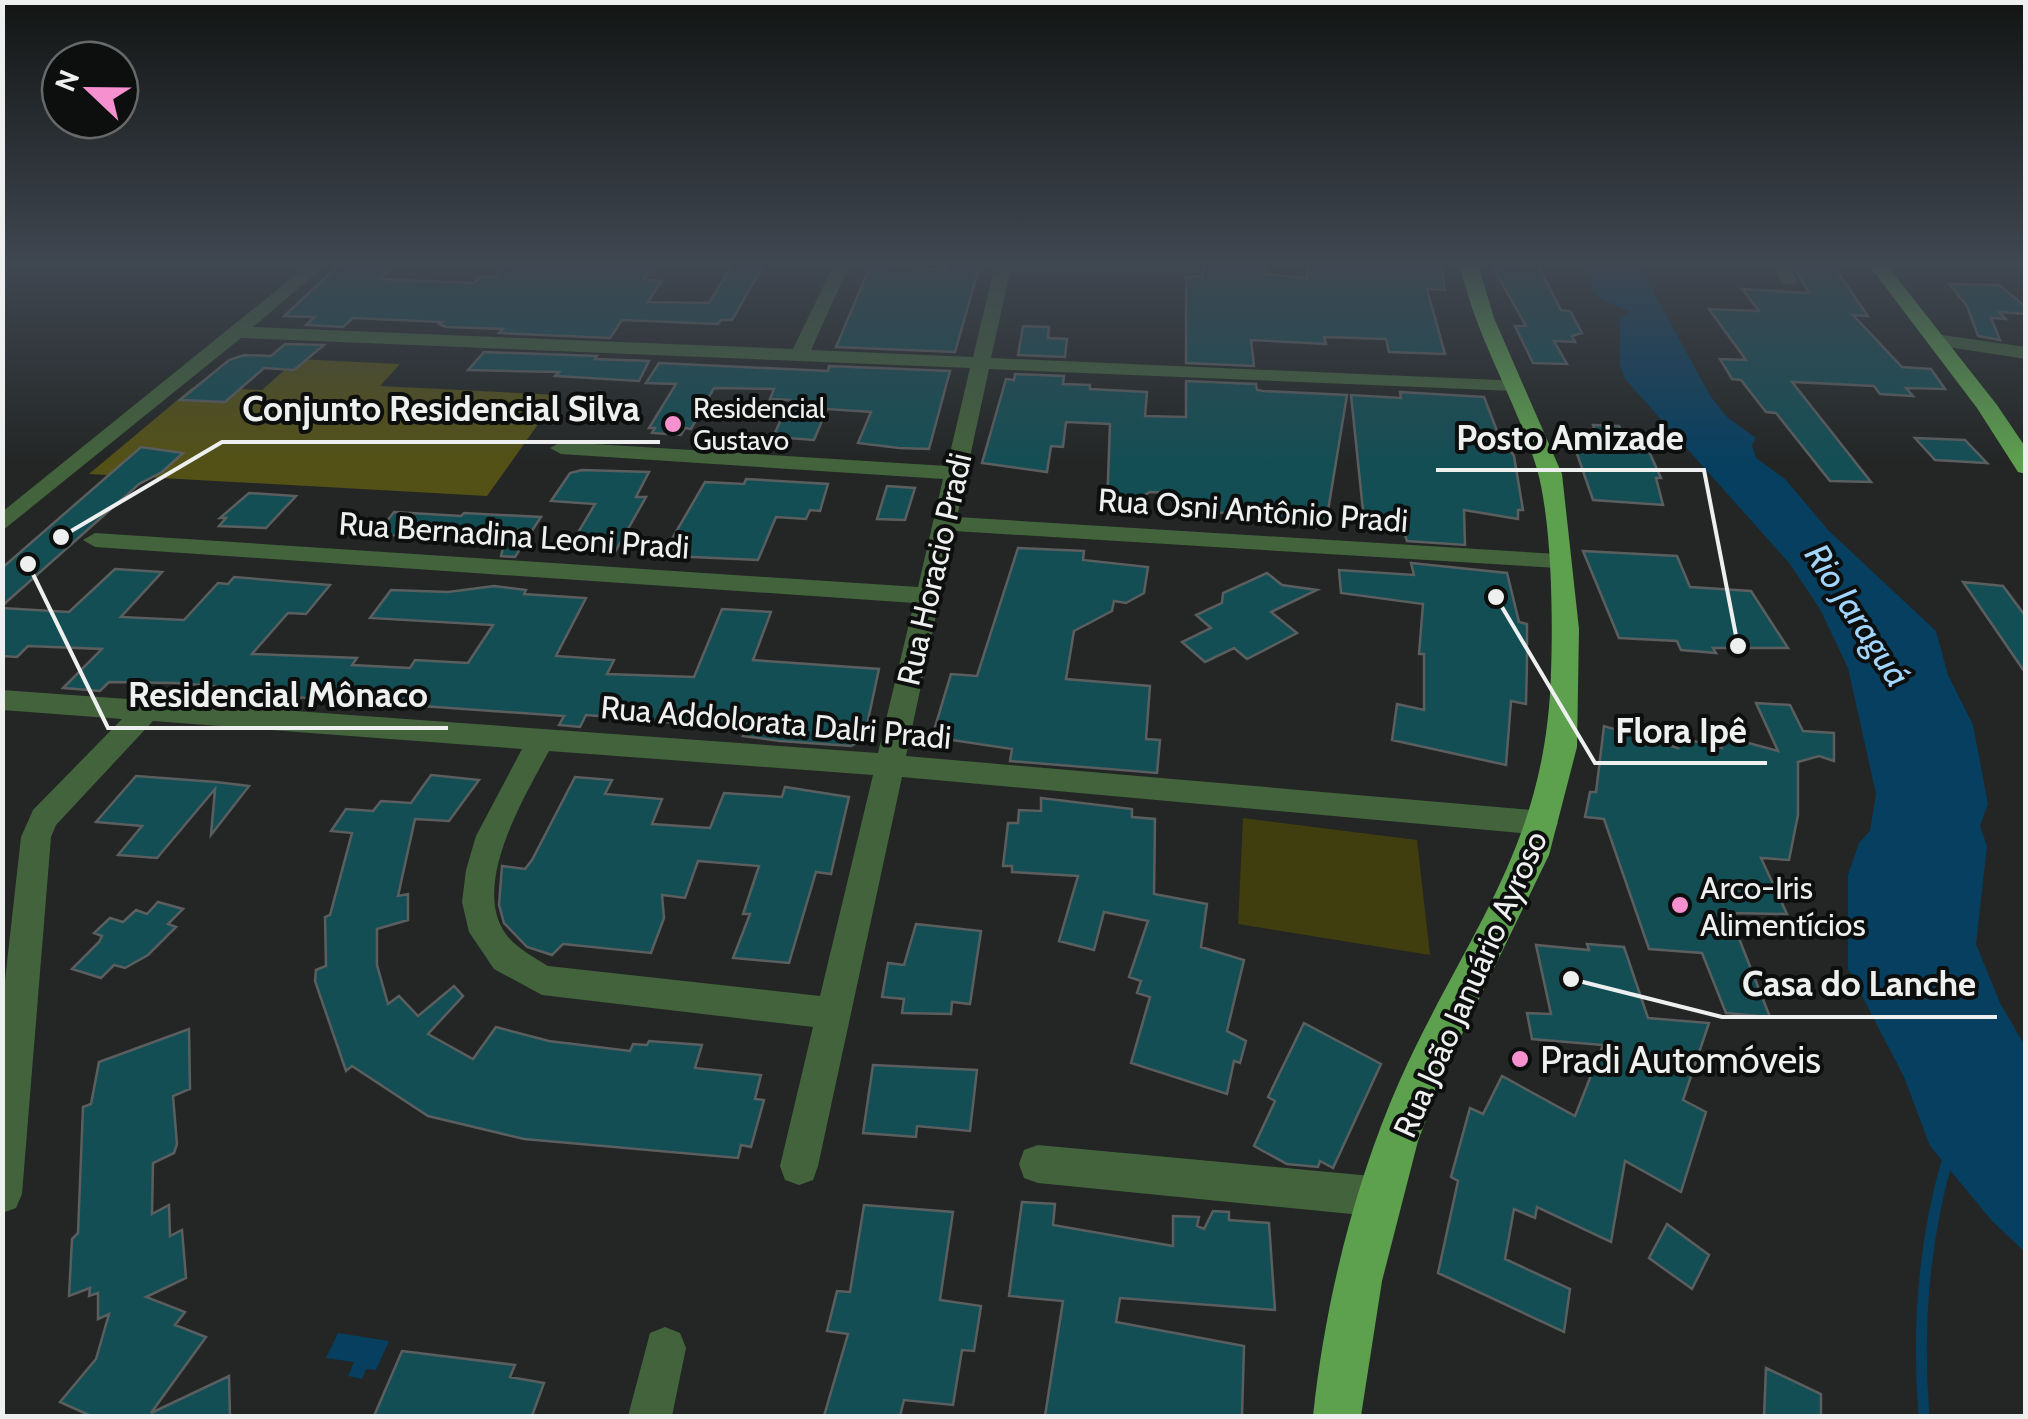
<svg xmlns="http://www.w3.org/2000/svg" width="2028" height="1419" font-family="Cabin,sans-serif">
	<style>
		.green { fill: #403d0f }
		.forest { fill: #545116 }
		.water { fill: #073f60 }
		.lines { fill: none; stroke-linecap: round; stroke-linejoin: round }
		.stream { stroke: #073f60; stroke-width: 11 }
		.building { fill: #144e55; stroke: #5b5e5f; stroke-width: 2.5 }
		.minor { fill: #43633c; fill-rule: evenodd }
		.major { fill: #5da04e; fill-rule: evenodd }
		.poi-dot { fill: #f690cf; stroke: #0d0f0e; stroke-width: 4 }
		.labels { text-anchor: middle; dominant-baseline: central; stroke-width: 8; stroke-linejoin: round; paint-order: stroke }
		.far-poi-label { font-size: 28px; fill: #eef0ef; stroke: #0d0f0e; text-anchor: start }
		.street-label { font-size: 32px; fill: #eef0ef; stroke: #0d0f0e }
		.poi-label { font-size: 32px; fill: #eef0ef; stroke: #0d0f0e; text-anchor: start }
		.water-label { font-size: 35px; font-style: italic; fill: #a2d5fd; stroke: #0d0f0e }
		.near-poi-label { font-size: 38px; fill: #eef0ef; stroke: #0d0f0e; text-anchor: start }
		.leader { fill: none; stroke: #eef0ef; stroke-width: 4 }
		.callout-dot { fill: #eef0ef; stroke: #0d0f0e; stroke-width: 4 }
		.callout-label { font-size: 35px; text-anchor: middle; font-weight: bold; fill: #eef0ef; stroke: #0d0f0e; stroke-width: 8; stroke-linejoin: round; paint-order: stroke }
	</style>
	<rect width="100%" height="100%" fill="#232625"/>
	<path class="green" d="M1243 818 1417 840 1430 955 1238 924Z"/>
	<path class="forest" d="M297 359 400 364 380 386 559 395 487 496 89 474 193 387 262 390Z"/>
	<path class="water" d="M1581 264H1638L1711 397 1727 417 1756 438 1752 445 1756 458 1785 479 1829 531 1936 631 1948 675 1973 725 1988 804 1980 826 1987 846 1976 944 2000 1003 2025 1046V1252L1992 1221 1930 1146 1904 1077 1848 969V875L1859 843 1870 831 1876 794 1848 668 1820 609 1790 564 1625 379 1620 366V319L1630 312 1600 299 1592 290V277Z
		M338 1333 389 1341 376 1370 366 1369 362 1379 348 1376 354 1362 326 1358Z"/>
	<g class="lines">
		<path class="stream" d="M1924 1416C1917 1329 1924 1238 1949 1154"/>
	</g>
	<path class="building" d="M347 264H396L379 279 474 283 480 277H494L507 264H656L643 279 661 281 648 302 709 303 733 264H764L732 320H721L718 324 622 320 610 338 499 333 503 329 446 327 439 324 442 322 353 318 343 327 306 325 315 317 284 316 338 266Z
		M871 264 947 271 948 264H980L955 352 836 347Z
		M1220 264H1264L1265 274 1307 278 1308 264H1441L1445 290 1427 289 1445 354 1389 352 1386 339 1324 337 1326 344 1251 340 1254 366 1186 363V277L1203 276V266Z
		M1491 264 1539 268 1561 310 1570 311 1582 333 1572 336 1575 342 1554 341 1567 364 1533 363 1515 326H1526Z
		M1792 264H1832L1868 316 1853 315 1902 367 1931 369 1945 389 1906 388 1913 396 1880 394 1874 386 1792 382 1871 482 1830 481 1776 413 1766 412 1741 380 1732 379 1720 359 1746 360 1709 309 1759 311 1742 289 1809 293Z
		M1949 284 1999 285 2026 307V314L1999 312 2006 319 1991 318 2000 340 1978 336 1967 306Z
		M1023 326 1049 327 1048 338 1067 339 1065 357 1018 355Z
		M285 344 324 345 294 370 264 368 225 402 180 400 229 360 244 355 271 356Z
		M484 352 597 356 595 359 649 361 639 381 555 376 559 372 468 370Z
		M659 363 828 371 829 366 950 371 929 449 899 448 858 443 871 412 827 409 814 440 773 437 790 400 770 399 774 389 714 388 691 429 685 428 681 435 652 433 655 428H649L676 384 646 383Z
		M1015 374 1064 376 1063 384 1090 385V389L1147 392 1145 416 1186 417V381L1256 384 1257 390 1263 391 1347 395 1325 529 1277 521 1279 514 1181 512 1177 510V493L1150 492 1135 500 1134 508 1107 506 1110 424 1066 422 1063 447 1051 446 1047 472 982 463 1006 379 1014 380Z
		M1400 392 1484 397 1497 431 1514 456 1523 510H1518V519L1464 510 1465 545 1407 541 1405 535 1365 530 1351 395 1401 398Z
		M1593 425 1619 426 1628 444 1646 445 1661 478H1656L1663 505 1593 500 1575 448 1602 449Z
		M1915 438 1965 440 1987 463 1935 460Z
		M141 447 183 453 162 472 139 484 2 606V568Z
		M582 470 649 472 636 497H646L615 552 588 550 592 544 573 541 595 504 551 501 570 473Z
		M746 479 828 484 820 511 810 510 806 519 776 517 758 560 671 556 674 549H666L705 482 744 484Z
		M887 486 915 488 905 520 877 519Z
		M249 493 296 496 266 528 219 526 226 518H220Z
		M394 512 461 516 464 513 541 517 515 557 501 556 504 544 377 534Z
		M1018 548 1084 551 1083 560 1148 567 1144 593 1126 603 1114 601 1112 611 1074 631 1066 679 1150 686 1146 739 1160 740 1157 773 1010 761 1012 749 932 737 951 674 977 676Z
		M1583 551 1677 556 1690 587 1751 591 1788 648H1713L1716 653 1681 650 1677 641 1619 638Z
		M1411 563 1507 573 1519 622 1527 624V662L1526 704 1511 701 1506 765 1392 740 1397 704 1424 710V654H1419L1423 604 1341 593 1339 570 1414 575Z
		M115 569 162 572 121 617 184 620 218 583 228 584 234 577 330 585 306 614 288 613 252 654 357 658 352 665 410 668 415 660 468 663 493 625 370 618 391 590 448 592 494 586 526 590 524 594 586 598 556 656 614 660 607 674 694 677 722 609 771 612 753 660 879 669 864 739 851 746 780 741 743 736 745 732 658 721 586 715 580 727 559 725 564 716 221 692 226 687 176 683 109 682 100 691 63 688 102 649 28 646 17 657 2 656V608L69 612Z
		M1267 573 1282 585 1317 590 1271 612 1297 633 1247 659 1234 648 1205 662 1182 642 1211 628 1196 615 1222 603 1223 593Z
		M1963 582 2003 586 2026 617V674Z
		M1756 703 1790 705 1803 731 1834 733V761L1819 756 1798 762V815L1789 860 1761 858 1787 914 1729 913 1770 1017 1726 1013 1702 953 1649 949 1604 819 1585 817 1590 792H1596L1604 726 1678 748V737L1722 748 1723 736 1778 751Z
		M431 775 479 780 449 821 415 819 398 896 408 894V920L377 929V965L388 1004 399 996 418 1016 454 986 463 996 428 1034 473 1059 496 1027 549 1041 630 1051 633 1044 647 1045 649 1041 702 1045 695 1068 761 1075 755 1099 764 1100 751 1147 741 1145 738 1158 524 1139 428 1116 352 1066 346 1071 315 981 316 970 326 966 325 917 330 915 352 833 331 831 346 809 373 811 381 801 411 803Z
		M136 776 216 782 249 786 211 835 215 789 157 858 118 855 142 826 96 822Z
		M575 777 612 780 605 794 662 799 652 824 710 828 724 793 782 797 785 787 849 797 831 874 816 872 789 963 733 958 750 914H743L759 866 698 861 685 898 662 895 664 918 651 953 563 944 552 955 527 947 504 923 499 905 502 866 525 869 532 860Z
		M1041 798 1132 809V817L1155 819 1154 894 1207 904 1201 947 1244 960 1227 1031 1246 1041 1240 1063 1234 1061 1227 1094 1131 1063 1150 997 1137 993 1141 981 1129 977 1148 921 1104 912 1094 950 1059 941 1078 876 1012 872V866H1003L1008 823H1018L1019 810 1041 811Z
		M158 902 183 909 168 924 176 927 148 955 125 968 114 965 101 978 72 969 99 942 102 936 94 933 110 918 123 922 136 910 147 914Z
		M916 924 981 931 970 1004 952 1002 951 1014 902 1013 904 999 882 997 888 963 904 965Z
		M1587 944 1624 947 1648 1018 1709 1023 1683 1100 1706 1112 1681 1192 1625 1161 1611 1242 1537 1207 1535 1218 1514 1209 1505 1259 1570 1289 1564 1332 1438 1273 1458 1181 1451 1177 1470 1108 1483 1114 1502 1076 1575 1116 1603 1045 1532 1039 1527 1013 1551 1014 1536 945 1589 950Z
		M1304 1023 1381 1064 1333 1168 1320 1161 1318 1167 1287 1164 1254 1146 1275 1101 1268 1097Z
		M189 1029 190 1089 173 1096 177 1144 174 1153 153 1163 152 1214 169 1205 170 1236 182 1230 186 1278 146 1297 185 1312 175 1325 206 1337 151 1413 229 1376 230 1416H91L60 1402 96 1359 109 1314 98 1319V1293L89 1296 90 1288 69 1296 72 1239 78 1233 83 1107 91 1104 99 1062Z
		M873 1065 977 1070 970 1131 917 1126 916 1137 863 1133Z
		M1022 1202 1055 1204 1053 1225 1173 1246V1216L1199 1217 1197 1226 1204 1229 1213 1211 1229 1212V1220L1269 1223 1275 1310 1120 1298 1116 1322 1244 1346 1242 1416H1045L1063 1301 1009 1296Z
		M864 1205 953 1212 940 1300 981 1306 974 1351 962 1350 953 1405 904 1400 900 1416H824L848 1334 827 1331 837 1291 850 1292Z
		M1667 1224 1709 1255 1692 1289 1649 1258Z
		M402 1351 515 1365 510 1377 544 1383 532 1416H374Z
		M1766 1368 1821 1394V1416H1764Z"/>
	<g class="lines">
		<path class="minor" d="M309 264H327L253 327 793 349 834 264H850L811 350 973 357 995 264H1191L1199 269 1197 273 1010 272 991 358 1521 381V389L1514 391 989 369 957 517 1557 554 1569 561 1557 568 954 531 906 756 1543 811 1554 815 1558 823 1554 831 1543 835 902 777 818 1166 813 1180 799 1185 785 1180 780 1166 813 1027 542 995 494 969 469 932 462 902 466 870 476 836 522 749 153 721 56 825 51 837 22 1194 16 1208 2 1213V1007L21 837 33 810 122 719 2 710V690L878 753 914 603 95 547 83 540 95 533 918 587 943 479 561 454 550 448 561 442 947 466 970 368 241 338 2 531V512ZM549 751 873 775 820 996 548 966C530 955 510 945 501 926 476 876 526 794 549 751Z
			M1771 264H1787L1798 280 1795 284H1783Z
			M1935 334 2026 347V359L1928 344V336Z
			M1038 1145 1382 1177 1396 1183 1402 1197 1396 1211 1382 1217 1038 1183 1024 1178 1019 1164 1024 1150Z
			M665 1327 680 1333 686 1348 672 1416H628L650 1333Z"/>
		<path class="major" d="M1460 264H1478L1494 318 1562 474 1579 629 1577 747 1549 855 1446 1067 1418 1141 1382 1281 1361 1416H1313C1325 1303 1354 1184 1400 1080 1467 931 1546 848 1551 673 1553 617 1552 523 1537 469 1516 399 1475 337 1460 264Z
			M1868 264H1886L1997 405 2026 448V474L2018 472 1977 408Z"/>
	</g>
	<linearGradient id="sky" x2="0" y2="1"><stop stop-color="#131514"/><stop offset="0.57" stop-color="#3f4751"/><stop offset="1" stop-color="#3f4751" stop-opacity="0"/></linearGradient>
	<rect width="2028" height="463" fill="url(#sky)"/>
	<g class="poi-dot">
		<circle cx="673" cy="424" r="10"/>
		<circle cx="1680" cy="905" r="10"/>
		<circle cx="1520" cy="1059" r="10"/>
	</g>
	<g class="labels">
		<g class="far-poi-label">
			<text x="693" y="408">Residencial<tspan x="693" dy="32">Gustavo</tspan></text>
		</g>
		<g class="street-label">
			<text transform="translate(1253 510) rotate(4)">Rua Osni Antônio Pradi</text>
			<text transform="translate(514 535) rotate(4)">Rua Bernadina Leoni Pradi</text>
			<text transform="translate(934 569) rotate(-77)">Rua Horacio Pradi</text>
			<text transform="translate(776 722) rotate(5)">Rua Addolorata Dalri Pradi</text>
			<text transform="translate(1470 984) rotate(-66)">Rua João Januário Ayroso</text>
		</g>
		<g class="poi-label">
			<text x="1700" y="887">Arco-Iris<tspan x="1700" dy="37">Alimentícios</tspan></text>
		</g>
		<g class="water-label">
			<text transform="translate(1858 615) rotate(57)">Rio Jaraguá</text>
		</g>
		<g class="near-poi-label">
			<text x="1540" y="1059">Pradi Automóveis</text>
		</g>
	</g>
	<path class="leader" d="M61 537L222 442H660M1738 646L1704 470H1436M28 564L108 728H448M1496 597L1595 763H1767M1571 979L1722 1017H1997"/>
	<g class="callout-dot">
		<circle cx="61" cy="537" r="10"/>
		<circle cx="1738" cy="646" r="10"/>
		<circle cx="28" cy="564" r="10"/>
		<circle cx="1496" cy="597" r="10"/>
		<circle cx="1571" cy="979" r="10"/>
	</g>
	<g class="callout-label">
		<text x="441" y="421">Conjunto Residencial Silva</text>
		<text x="1570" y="450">Posto Amizade</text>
		<text x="278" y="707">Residencial Mônaco</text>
		<text x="1681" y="743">Flora Ipê</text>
		<text x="1859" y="996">Casa do Lanche</text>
	</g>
	<rect width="2028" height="1419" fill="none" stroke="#eef0ef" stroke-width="10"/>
	<g transform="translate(90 90) rotate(292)"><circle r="48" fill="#0d0f0e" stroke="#676968" stroke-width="2.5"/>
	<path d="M0-8L18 38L0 25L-18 38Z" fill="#f690cf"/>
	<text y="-15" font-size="28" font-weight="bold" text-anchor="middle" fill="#eef0ef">N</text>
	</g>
</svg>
